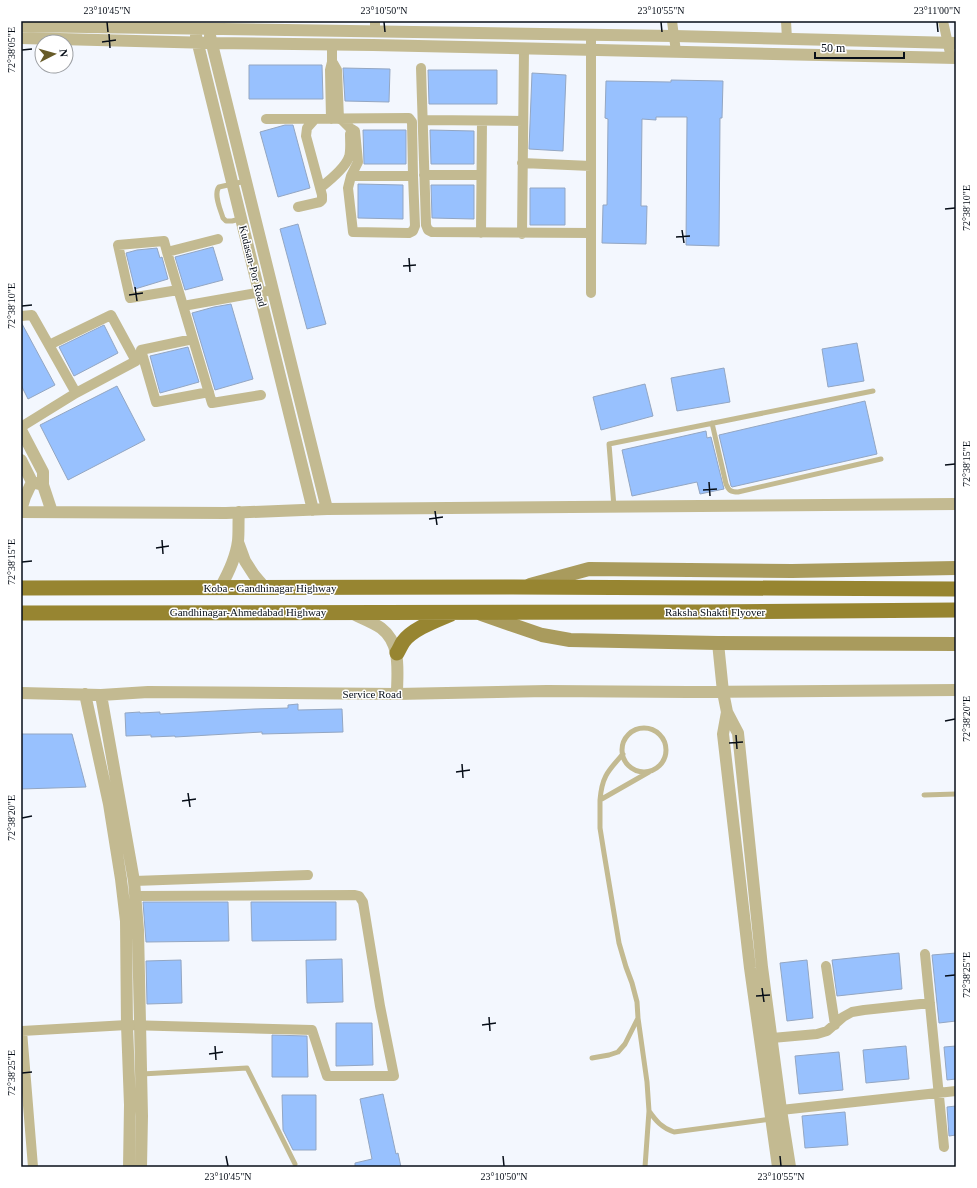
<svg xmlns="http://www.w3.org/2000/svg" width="977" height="1188" font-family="Georgia,serif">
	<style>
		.building { fill: #98c1fe; stroke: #93a6c2 }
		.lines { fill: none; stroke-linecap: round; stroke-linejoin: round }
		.service { stroke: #c3ba91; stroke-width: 5 }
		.minor { stroke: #c3ba91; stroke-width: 10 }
		.tertiary { stroke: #c3ba91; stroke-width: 12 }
		.secondary { stroke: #a99b5d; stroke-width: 14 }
		.primary { stroke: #978531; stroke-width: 15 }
		.ticks { fill: none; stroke: #070e18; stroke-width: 1.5 }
		.labels { text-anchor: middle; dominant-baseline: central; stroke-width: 3; stroke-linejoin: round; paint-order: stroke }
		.street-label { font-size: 11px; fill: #070e18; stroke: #fff }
		.neatline { fill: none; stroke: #070e18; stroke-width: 1.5 }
		.ticks-label { font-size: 10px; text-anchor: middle; fill: #070e18 }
	</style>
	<rect width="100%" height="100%" fill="#f3f7fe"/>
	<path class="building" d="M249 65H322L323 99H249Z
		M343 68 390 69 389 102 345 101Z
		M428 70H497V104H429Z
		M532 73 566 75 563 151 529 149Z
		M671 80 723 81 722 118H720L719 246 686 245 687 117H656V120L642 119 641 206H647L646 244 602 243 603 205H607L608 119 605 118 606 81 671 82Z
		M285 125H293L310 188 278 197 260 132Z
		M363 130H406V164H364Z
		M430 130 474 131V164H431Z
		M358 184 403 185V219L358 218Z
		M431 185H474V219L432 218Z
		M530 188H565V225H530Z
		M298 224 326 324 307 329 280 229Z
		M213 247 223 280 185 290 175 257Z
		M157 248 160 258 162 257 168 279 135 289 126 253 137 250Z
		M231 304 253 379 215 390 192 313 214 307Z
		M21 322 55 385 28 399 21 385Z
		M104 325 118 353 74 376 59 347Z
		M857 343 864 381 828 387 822 349Z
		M188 347 199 382 160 393 150 356Z
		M724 368 730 402 677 411 671 378Z
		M645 384 653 416 601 430 593 397Z
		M117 386 145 440 68 480 40 425Z
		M865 401 877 454 732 487 731 486 719 435Z
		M706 431 707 438 711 437 724 489 700 494 697 482 632 496 622 450Z
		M298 704V710L342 709 343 732 262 734V732L175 737V736L151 737V735L126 736 125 713 140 712V713L160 712V714L254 709 288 708V705Z
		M21 734H72L86 787 21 789Z
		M143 902H228L229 941 146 942Z
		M251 902H336V940L252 941Z
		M899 953 902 989 837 996 832 960Z
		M956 953V1021L939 1023 932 955Z
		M342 959 343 1002 307 1003 306 960Z
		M181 960 182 1003 147 1004 146 961Z
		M807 960 813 1018 787 1021 780 963Z
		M336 1023H372L373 1065 336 1066Z
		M272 1035 307 1036 308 1077H272Z
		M906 1046 909 1079 866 1083 863 1050Z
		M956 1046V1079L947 1080 944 1047Z
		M839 1052 843 1090 799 1094 795 1056Z
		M383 1094 396 1154 398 1153 401 1167H355V1163L372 1159 360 1099Z
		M282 1095H316V1150H293L283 1130Z
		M956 1106V1135L949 1136 947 1107Z
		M845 1112 848 1145 805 1148 802 1116Z"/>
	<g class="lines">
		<path class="service" d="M240 219 232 221H226L223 218C221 211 213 194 219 187L246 181
			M712 423 726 484C729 491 731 492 738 492L881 459
			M614 507 609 444 873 391
			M622 750a22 22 0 1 1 44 0a22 22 0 1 1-44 0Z
			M623 754C608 771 602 776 600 800L649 772
			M924 795 956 794
			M638 1018 647 1082 649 1111 645 1167
			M592 1058 609 1055 618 1052 625 1044 638 1018 637 1002 632 983 626 967 619 943 604 853 600 828V800
			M142 1074 247 1068 295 1164
			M649 1111C656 1121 662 1128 674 1132L771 1119"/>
		<path class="minor" d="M375 21V31
			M672 21 676 52
			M786 21 787 39
			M943 21 951 58
			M591 35V293
			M333 63 337 70 339 119
			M421 68 426 225 428 230 432 232 591 233
			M266 119 409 118 412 122 413 176 415 226 413 231 409 233 353 232 348 188 351 176 358 162 355 131 350 128 341 119
			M331 119 330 70 332 62V45
			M423 120 523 121
			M522 163 591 166
			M424 175H481
			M351 176H413
			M320 188C329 181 345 168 349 157 351 151 350 141 350 134
			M298 207 320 202 322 200V195L306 136 307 128 315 119
			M481 233 482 121
			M522 234 524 49
			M218 239 167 252 212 403 261 395
			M167 252 164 241 118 245 130 298 178 290
			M183 306 273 290
			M21 316 32 315 49 345
			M193 339 141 350 156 402 209 392
			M21 427 76 393 136 361 111 315 49 345 76 393
			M134 881 308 875
			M925 954 944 1147
			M826 966 835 1025
			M772 1038 817 1034 827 1031 843 1017 852 1012 864 1010 930 1003
			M781 1110 956 1091
			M33 1167 22 1031 127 1025 312 1030 327 1076H394L380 1006 363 902 359 896 355 895 135 896"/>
		<path class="tertiary" d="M21 26 674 36 956 43
			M196 36 313 510
			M210 36 327 509
			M21 38 212 43 373 45 956 58
			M21 430 43 472V485L52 512
			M21 460 32 482 43 485
			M21 510 25 497 32 482
			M21 512 226 513 327 509 956 504
			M238 542 245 561 254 575 265 588
			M220 588C228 574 236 557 238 541 239 531 238 522 239 512
			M351 613C361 618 372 622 381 628 402 644 397 672 397 694
			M718 643 723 692 727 712 738 733 762 967 781 1110 790 1167
			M21 693 101 695 148 692 397 694 547 691 688 692 956 690
			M85 694 109 804 121 879 126 921 127 1025 130 1105 129 1167
			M101 695 134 881 138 930 142 1116 141 1167
			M727 712 723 734 750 968 778 1167"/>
		<path class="secondary" d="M530 585 589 569 792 571 956 568
			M481 614 542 635 570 640 718 643 956 644"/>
		<path class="primary" d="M21 588 513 587 956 589
			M21 613 705 612 956 610
			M397 653C399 650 401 645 403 642 412 629 437 620 451 614"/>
	</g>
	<path class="ticks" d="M107 22 108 32M384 22 385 32M661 22 662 32M937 22 938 32M109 34 110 48M102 42 116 40M22 50 32 49M945 209 955 208M682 230 684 243M676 237 690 236M409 258 410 272M403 266 416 265M135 287 137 301M129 295 143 293M22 306 32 305M945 465 955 464M709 482 710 496M703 490 717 489M435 511 437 525M429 519 443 517M162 540 163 554M156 548 169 546M22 562 32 561M945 721 955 719M736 735 737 749M729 743 743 742M462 764 463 778M456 772 470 770M188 793 190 807M182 801 196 799M22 818 32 816M945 976 955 975M762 988 764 1002M756 996 770 995M489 1017 490 1031M482 1025 496 1023M215 1046 216 1060M209 1054 223 1052M22 1073 32 1072M226 1156 228 1166M503 1156 504 1166M780 1156 781 1166"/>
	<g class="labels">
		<g class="street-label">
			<text transform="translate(253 266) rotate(76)">Kudasan-Por Road</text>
			<text x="270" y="588">Koba - Gandhinagar Highway</text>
			<text x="248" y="612">Gandhinagar-Ahmedabad Highway</text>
			<text x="715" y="612">Raksha Shakti Flyover</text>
			<text x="372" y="694">Service Road</text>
		</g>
	</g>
	<rect width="977" height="1188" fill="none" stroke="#ffffff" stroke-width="44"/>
	<g transform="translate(54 54) rotate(84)"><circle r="19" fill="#ffffff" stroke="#9c9fa3"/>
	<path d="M0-3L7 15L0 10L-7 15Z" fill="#675b28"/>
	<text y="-6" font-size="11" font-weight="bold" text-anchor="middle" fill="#070e18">N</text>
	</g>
	<path d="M815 52v6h89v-6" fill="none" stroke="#070e18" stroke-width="2"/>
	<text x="821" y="52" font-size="12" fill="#070e18" stroke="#ffffff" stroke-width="3" paint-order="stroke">50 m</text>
	<rect x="22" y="22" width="933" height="1144" class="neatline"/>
	<g class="ticks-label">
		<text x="107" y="14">23°10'45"N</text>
		<text x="384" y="14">23°10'50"N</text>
		<text x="661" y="14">23°10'55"N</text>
		<text x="937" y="14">23°11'00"N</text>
		<text transform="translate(11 50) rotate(-90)" y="4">72°38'05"E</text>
		<text transform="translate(966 208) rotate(-90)" y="4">72°38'10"E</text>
		<text transform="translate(11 306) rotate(-90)" y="4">72°38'10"E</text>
		<text transform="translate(966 464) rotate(-90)" y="4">72°38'15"E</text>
		<text transform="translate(11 562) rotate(-90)" y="4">72°38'15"E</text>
		<text transform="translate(966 719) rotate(-90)" y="4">72°38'20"E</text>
		<text transform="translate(11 818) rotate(-90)" y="4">72°38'20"E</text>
		<text transform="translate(966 975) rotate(-90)" y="4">72°38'25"E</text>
		<text transform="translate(11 1073) rotate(-90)" y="4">72°38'25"E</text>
		<text x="228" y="1180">23°10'45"N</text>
		<text x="504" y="1180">23°10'50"N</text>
		<text x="781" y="1180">23°10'55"N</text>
	</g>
</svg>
